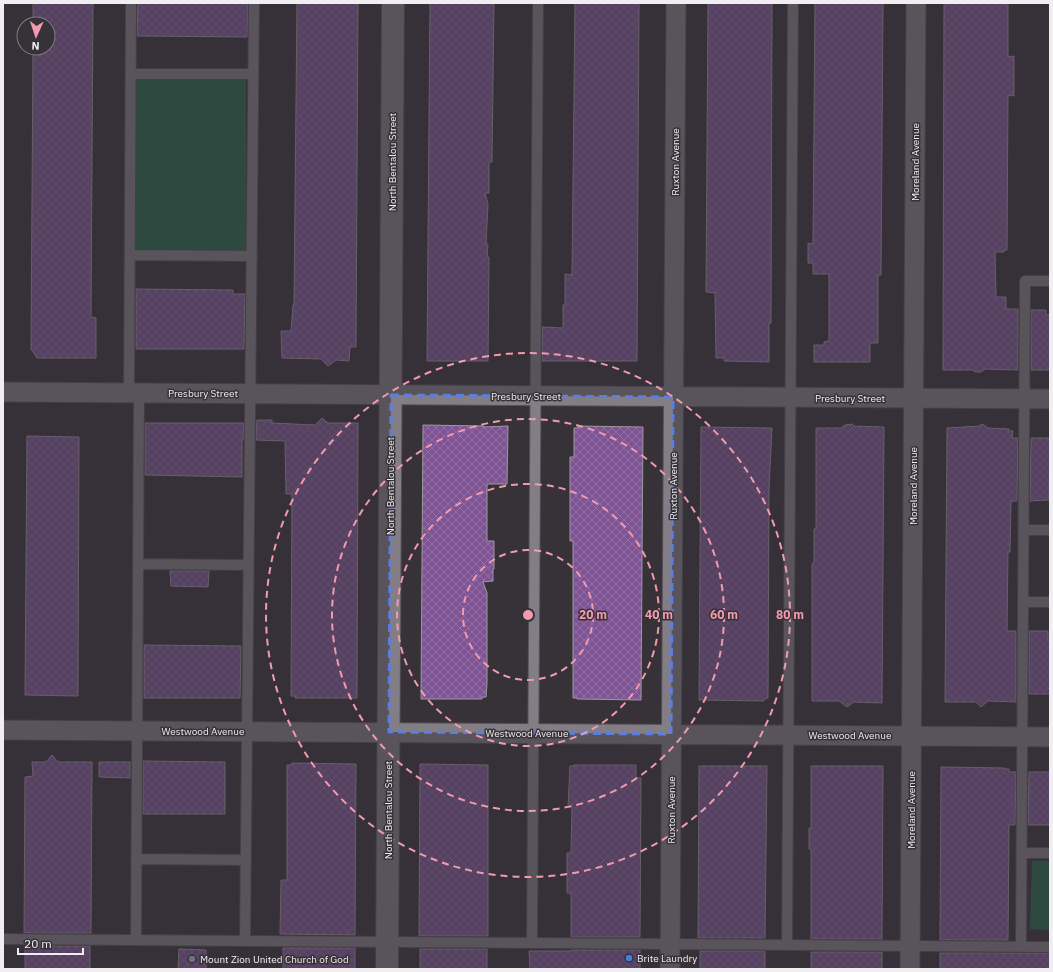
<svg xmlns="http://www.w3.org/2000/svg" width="1053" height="972" font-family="'IBM Plex Sans',sans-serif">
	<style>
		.green { fill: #25664a }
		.building { fill: url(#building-cross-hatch); stroke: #9d99a0 }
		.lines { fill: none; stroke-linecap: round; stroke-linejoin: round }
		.lane-casing { stroke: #555156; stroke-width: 12 }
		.street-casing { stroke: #555156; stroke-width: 21 }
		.secondary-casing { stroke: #555156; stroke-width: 24 }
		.lane { stroke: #837e85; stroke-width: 10 }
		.street { stroke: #837e85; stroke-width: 19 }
		.secondary { stroke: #837e85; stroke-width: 22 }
		.marked { fill: none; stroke: #5c7ee0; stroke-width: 3; stroke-dasharray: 8 5; stroke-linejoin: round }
		.ring { fill: none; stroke: #f29aae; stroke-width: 2; stroke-dasharray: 7 5 }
		.shop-dot { fill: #3f7fe0; stroke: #363238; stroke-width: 1.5 }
		.worship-dot { fill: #6b7280; stroke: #363238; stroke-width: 1.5 }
		.labels { text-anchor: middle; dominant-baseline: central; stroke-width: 3; stroke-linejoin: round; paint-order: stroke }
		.street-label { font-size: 10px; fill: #f0eef1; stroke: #363238 }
		.poi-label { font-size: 10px; fill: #f0eef1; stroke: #363238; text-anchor: start }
		.centre { fill: #f29aae; stroke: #363238; stroke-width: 2 }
		.ring-label { font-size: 12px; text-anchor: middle; font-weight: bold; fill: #f29aae; stroke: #363238; stroke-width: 3; stroke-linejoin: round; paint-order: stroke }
	</style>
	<defs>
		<pattern id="building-cross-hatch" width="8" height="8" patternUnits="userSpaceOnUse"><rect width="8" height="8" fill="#7f5495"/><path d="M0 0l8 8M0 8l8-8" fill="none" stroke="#916da4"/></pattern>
	</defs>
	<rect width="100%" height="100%" fill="#363238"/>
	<path class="green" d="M135 80H246V252H134Z
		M1032 861H1050V930L1030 929Z"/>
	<path class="building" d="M33 3H93L91 317 96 318V358H37L31 349 33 48H48V24H33Z
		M138 3H248L247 37 137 36Z
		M297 3H358L356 347H350L349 361 336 360 328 366 321 359 282 358 281 331H291L293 305H294Z
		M430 3H494L492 162H489V193H485L488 204 486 244H488L487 257H489L488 361H427Z
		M575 3H639L637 361H542V327L563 328V305H565V274L572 275Z
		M708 3H772L771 323H769V362L724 361V358H716L715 293 706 292Z
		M815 3H883L881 275H878V343H870V362H814V345H824V342L829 341V274H813V263H808V243L813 244Z
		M944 3H1008V57L1014 56V96L1008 95 1007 250H1004V252H995L996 297H1006V309H1018V370L985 369 981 372H975L973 370H943Z
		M136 289 233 290V294H245L244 349H136Z
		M1031 310H1046V315H1050V370H1031Z
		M322 418 328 423H358L357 698H295V696H291L292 494H286L285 441 256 440 257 420H272V423L315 425Z
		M145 423H244L243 440H242V477L145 475Z
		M852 424 854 426 884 427 882 703 854 702 847 707 839 701H812V564L814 562V529H816V428H841L845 425Z
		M982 424 988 428 1009 429V431H1013L1012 438H1018L1017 501H1011L1010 552H1008L1007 631H1016V702L988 701 981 707 976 702H945L947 428 979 426Z
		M423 425 484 426V427L508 426 507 484H487V541H494V569H493V581L483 582 487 593V683L486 697H482V699H421Z
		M578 426 643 427 641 700 577 699V698H573V541H570V457H574V428H578Z
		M701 427 772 428 769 490 768 698 764 699V701L699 700Z
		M27 436 79 437 78 696 25 695Z
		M1031 438H1050L1049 500 1030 501Z
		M170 571H209L208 587 171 586Z
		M1029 631H1048V640H1050V694H1029Z
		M144 645 241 646 240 698H144Z
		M52 755 58 762H92L91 933H24L25 777 33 776 32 762H46Z
		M143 761 225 762V814H143Z
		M99 762H130V778L99 777Z
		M292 763 356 764 355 935 280 934 281 880H287V765H292Z
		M420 764 488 765V936H419Z
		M574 765H636V778H641L640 937H571V893H567V853H571L572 807H568L570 766H574Z
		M699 766H767L765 938H698Z
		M811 766H883L882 939H811V849H809V828H811Z
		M941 767 1005 768V769H1009V772H1016L1015 825H1009L1008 940H940Z
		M1029 772H1050V825H1028Z
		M25 946H90V969H25Z
		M283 948H355V969H283Z
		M179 949 206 950V969H178Z
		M420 949H487V969H420Z
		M571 950H640V969H530L529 951H571Z
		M700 951H765V969H700Z
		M811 952H882V969H811Z
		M940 953H1050V969H940Z"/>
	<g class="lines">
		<defs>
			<path id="lane" d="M131 74H253
				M130 255 252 256
				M129 393 131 3
				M1024 530H1050
				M138 564 248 565
				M1023 602H1050
				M1022 853H1050
				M136 859 246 860
				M3 939 1050 947
				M136 940 139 393
				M245 941C247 628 252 316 254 3
				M532 943 538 3
				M787 945 793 3
				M1021 946 1025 281H1050"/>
			<path id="street" d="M3 392 1050 399
				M3 730 1050 737
				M670 969 676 3
				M910 969 916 3"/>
			<path id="secondary" d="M387 969 393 3"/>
		</defs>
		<use href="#lane" class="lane-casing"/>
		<use href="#street" class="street-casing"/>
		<use href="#secondary" class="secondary-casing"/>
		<use href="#lane" class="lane"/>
		<use href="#street" class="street"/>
		<use href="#secondary" class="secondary"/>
	</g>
	<path d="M0 0H1053V972H0ZM391 395 673 397 671 734 389 732Z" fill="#363238" fill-opacity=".55" fill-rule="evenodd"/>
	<path class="marked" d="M391 395 673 397 671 734 389 732Z"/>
	<g class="ring">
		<circle cx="528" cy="615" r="65"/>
		<circle cx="528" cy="615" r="131"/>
		<circle cx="528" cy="615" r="196"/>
		<circle cx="528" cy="615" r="262"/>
	</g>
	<circle class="shop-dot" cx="629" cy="958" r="4"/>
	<circle class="worship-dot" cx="192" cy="959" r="4"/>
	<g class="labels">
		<g class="street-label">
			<text transform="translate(392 162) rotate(-90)">North Bentalou Street</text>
			<text transform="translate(675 162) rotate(-90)">Ruxton Avenue</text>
			<text transform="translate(915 162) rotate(-90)">Moreland Avenue</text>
			<text x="203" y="393">Presbury Street</text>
			<text x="526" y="396">Presbury Street</text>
			<text x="850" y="398">Presbury Street</text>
			<text transform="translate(390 486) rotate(-90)">North Bentalou Street</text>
			<text transform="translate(673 486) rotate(-90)">Ruxton Avenue</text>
			<text transform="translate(913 486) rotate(-90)">Moreland Avenue</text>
			<text x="203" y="731">Westwood Avenue</text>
			<text x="527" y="733">Westwood Avenue</text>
			<text x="850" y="735">Westwood Avenue</text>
			<text transform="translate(388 810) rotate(-90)">North Bentalou Street</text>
			<text transform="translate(671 810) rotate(-90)">Ruxton Avenue</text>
			<text transform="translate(911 810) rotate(-90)">Moreland Avenue</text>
		</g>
		<g class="poi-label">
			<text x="637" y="958">Brite Laundry</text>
			<text x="200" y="959">Mount Zion United Church of God</text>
		</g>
	</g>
	<circle cx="528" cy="615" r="6" class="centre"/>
	<g class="ring-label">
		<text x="593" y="619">20 m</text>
		<text x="659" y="619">40 m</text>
		<text x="724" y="619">60 m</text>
		<text x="790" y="619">80 m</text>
	</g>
	<rect width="1053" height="972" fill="none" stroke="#f0eef1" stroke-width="8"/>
	<g transform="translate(36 36) rotate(183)"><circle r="19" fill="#363238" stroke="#807d82"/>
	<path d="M0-3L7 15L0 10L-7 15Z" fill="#f29aae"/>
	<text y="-6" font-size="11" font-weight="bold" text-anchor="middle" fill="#f0eef1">N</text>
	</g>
	<path d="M18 948v6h65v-6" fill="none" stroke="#f0eef1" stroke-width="2"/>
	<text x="24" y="948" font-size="12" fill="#f0eef1" stroke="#363238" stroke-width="3" paint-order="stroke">20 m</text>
</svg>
